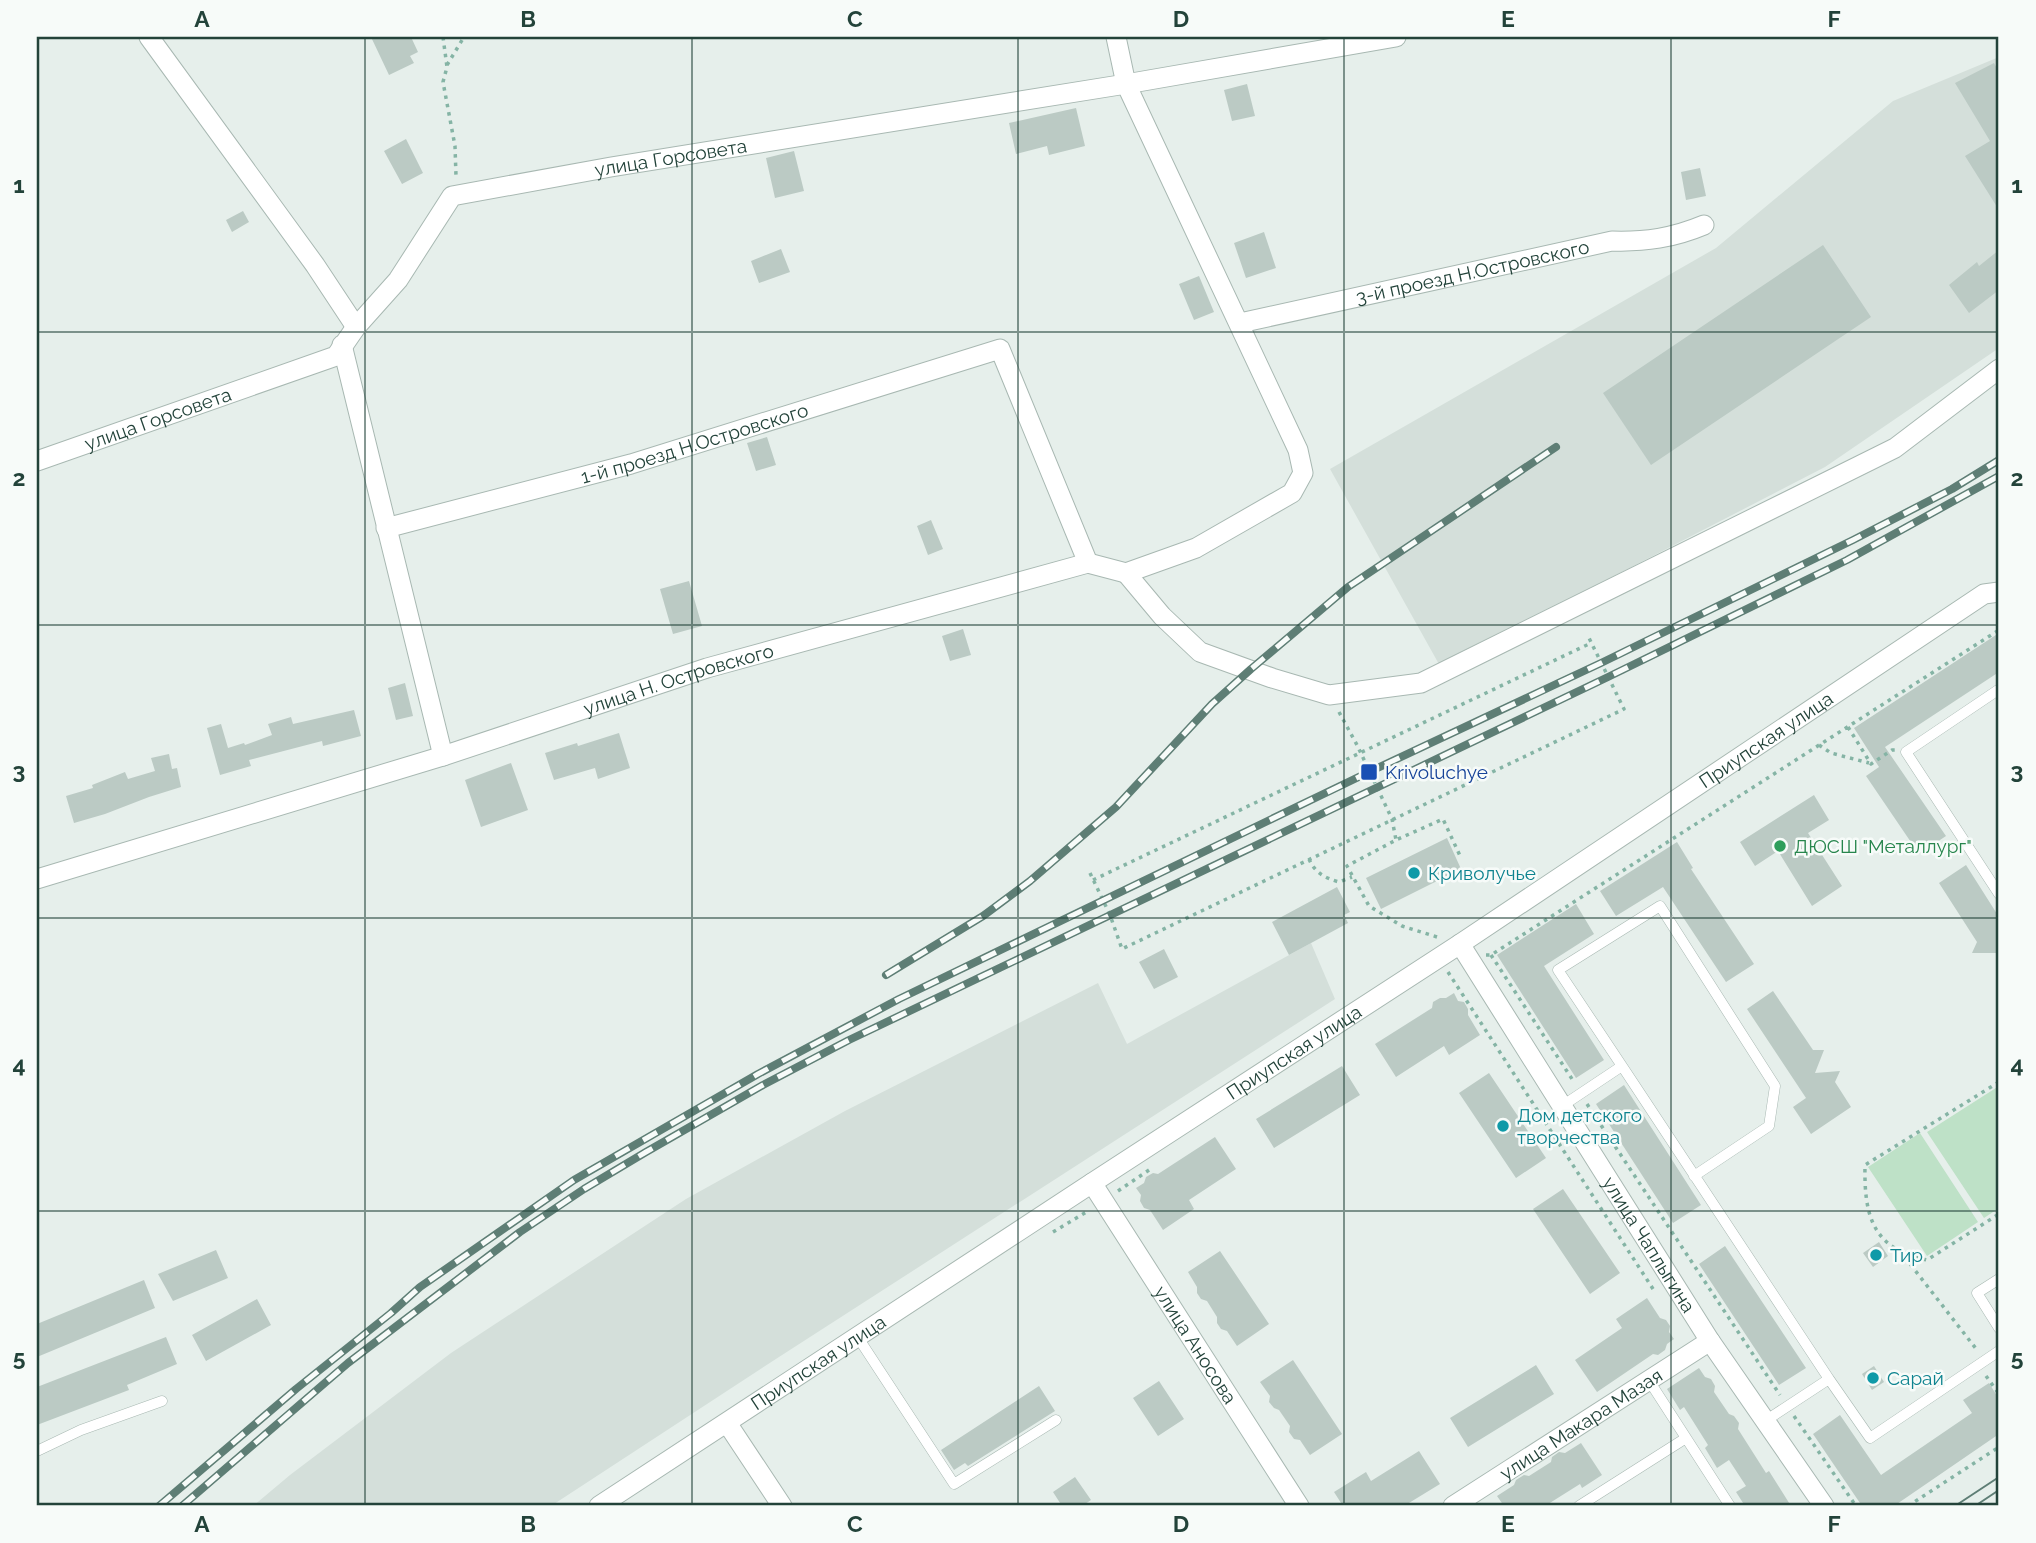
<svg xmlns="http://www.w3.org/2000/svg" width="2036" height="1543" font-family="Raleway,sans-serif">
	<style>
		.built { fill: #d4dfda }
		.green { fill: #bee1c7 }
		.building { fill: #bbcac4 }
		.lines { fill: none; stroke-linecap: round; stroke-linejoin: round }
		.lane-casing { stroke: #a8b8b2; stroke-width: 11 }
		.street-casing { stroke: #a8b8b2; stroke-width: 21 }
		.path { stroke: #85b4a5; stroke-width: 3.5; stroke-dasharray: 3.5 5; stroke-linecap: butt }
		.lane { stroke: #fff; stroke-width: 10 }
		.street { stroke: #fff; stroke-width: 19 }
		.tram { stroke: #5e7e75; stroke-width: 2 }
		.rail-casing { stroke: #5e7e75; stroke-width: 8 }
		.rail { stroke: #f7fbf9; stroke-width: 5; stroke-dasharray: 16; stroke-linecap: butt }
		.grid { fill: none; stroke: #23433a; stroke-width: 2; stroke-opacity: 0.55 }
		.transit-dot { fill: #1a4fb4; stroke: #f7fbf9; stroke-width: 2.5 }
		.leisure-dot { fill: #2e9e5b; stroke: #f7fbf9; stroke-width: 2.5 }
		.culture-dot { fill: #0f9aa8; stroke: #f7fbf9; stroke-width: 2.5 }
		.labels { text-anchor: middle; dominant-baseline: central; stroke-width: 5; stroke-linejoin: round; paint-order: stroke }
		.street-label { font-size: 19px; fill: #23433a; stroke: #f7fbf9 }
		.transit-label { font-size: 19px; fill: #164399; stroke: #f7fbf9; text-anchor: start }
		.leisure-label { font-size: 19px; fill: #27864d; stroke: #f7fbf9; text-anchor: start }
		.culture-label { font-size: 19px; fill: #0d838f; stroke: #f7fbf9; text-anchor: start }
		.neatline { fill: none; stroke: #23433a; stroke-width: 2.5 }
		.grid-label { font-size: 23px; text-anchor: middle; font-weight: bold; fill: #23433a }
	</style>
	<rect width="100%" height="100%" fill="#e6efeb"/>
	<path class="built" d="M1999 57V348L1825 467 1440 666 1330 469 1716 248 1893 101Z
		M1311 943 1335 999 779 1357 551 1506H253L290 1475 451 1353 686 1199 845 1111 1098 983 1127 1044Z"/>
	<path class="green" d="M1999 1086V1208L1984 1218 1927 1132Z
		M1920 1133 1978 1222 1927 1256 1868 1167Z"/>
	<path class="building" d="M371 37H411L418 52 410 56 414 63 389 75Z
		M1994 63 1999 72V210L1965 156 1990 141 1955 83Z
		M1247 84 1255 116 1232 121 1224 90Z
		M1076 108 1085 146 1049 155 1047 146 1016 154 1009 123Z
		M406 139 423 173 402 184 384 151Z
		M794 151 804 191 775 198 766 158Z
		M1700 168 1706 196 1686 200 1681 172Z
		M243 211 249 222 232 232 226 220Z
		M1264 232 1276 268 1246 278 1234 243Z
		M1823 245 1871 317 1651 465 1603 393Z
		M781 249 790 272 759 283 751 261Z
		M1999 250V290L1969 313 1949 285 1977 262 1979 266Z
		M1199 276 1214 312 1194 320 1179 284Z
		M767 437 776 465 756 471 747 443Z
		M931 520 943 549 928 555 917 526Z
		M689 581 702 626 673 634 660 589Z
		M963 629 971 655 950 661 942 636Z
		M1999 633V672L1885 747 1946 836 1919 854 1866 776 1879 767 1854 728Z
		M405 683 413 716 396 720 388 688Z
		M354 710 361 736 323 746 322 741 249 760 251 766 220 775 207 728 221 724 228 748 244 743 245 745 272 735 268 724 291 717 293 724Z
		M619 733 630 768 598 779 595 768 554 780 545 753 577 743 578 746Z
		M169 754 172 769 177 768 181 787 149 797 105 814 74 823 66 796 93 788 92 785 125 772 128 779 155 771 151 758Z
		M511 763 528 810 481 827 465 780Z
		M1814 795 1829 820 1808 833 1842 886 1812 906 1778 851 1755 866 1740 842Z
		M1447 838 1461 869 1381 909 1366 878Z
		M1677 842 1693 868 1691 869 1754 964 1726 982 1663 887 1616 916 1600 891Z
		M1966 865 1999 917V953H1972L1977 942 1939 883Z
		M1337 887 1350 912 1344 915 1348 923 1289 955 1272 922Z
		M1576 904 1594 934 1544 966 1604 1060 1576 1078 1497 955Z
		M1164 949 1178 977 1154 989 1139 962Z
		M1773 991 1813 1050H1824L1815 1073 1840 1071 1835 1082 1851 1107 1811 1134 1793 1107 1806 1098 1747 1009Z
		M1454 993 1458 1001 1464 1002 1468 1009V1015L1480 1035 1449 1055 1444 1046 1396 1077 1375 1044 1432 1008 1433 1002 1440 998H1446Z
		M1342 1066 1360 1095 1274 1148 1256 1119Z
		M1489 1073 1546 1158 1516 1178 1459 1093Z
		M1624 1085 1701 1205 1673 1223 1596 1104Z
		M1215 1137 1236 1169 1189 1200 1194 1209 1163 1230 1150 1210 1144 1208 1140 1201 1141 1195 1136 1188 1144 1183 1146 1177 1153 1173 1158 1174Z
		M1563 1189 1620 1273 1590 1294 1533 1209Z
		M1879 1242 1888 1256 1873 1267 1863 1253Z
		M1725 1246 1806 1368 1779 1385 1699 1264Z
		M216 1250 228 1278 173 1301 158 1274Z
		M1220 1251 1269 1324 1237 1346 1227 1331 1221 1329 1217 1323V1317L1207 1301 1201 1299 1197 1293V1287L1188 1272Z
		M144 1280 155 1308 37 1357V1324Z
		M1647 1298 1660 1318 1666 1320 1670 1326 1669 1332 1674 1339 1667 1344 1665 1350 1658 1355 1653 1354 1597 1392 1575 1360 1622 1328 1616 1319Z
		M257 1299 271 1325 206 1361 192 1335Z
		M166 1337 177 1364 127 1385 129 1390 37 1425V1387Z
		M1293 1360 1342 1434 1310 1455 1300 1440 1294 1439 1289 1432 1290 1426 1279 1410 1274 1408 1269 1402 1270 1396 1260 1382Z
		M1536 1365 1554 1394 1468 1447 1450 1418Z
		M1874 1366 1884 1382 1872 1390 1862 1374Z
		M1699 1368 1705 1377 1711 1379 1715 1386 1714 1392 1729 1414 1734 1416 1739 1423 1738 1429 1766 1473 1769 1471 1791 1506H1745L1736 1492 1746 1486 1729 1460 1717 1468 1705 1448 1708 1445 1684 1407 1680 1410 1667 1389Z
		M1159 1381 1184 1419 1158 1436 1133 1398Z
		M1989 1383 1999 1399V1434L1894 1506H1862L1813 1434 1840 1415 1881 1475 1972 1413 1963 1400Z
		M1039 1386 1055 1411 968 1466 965 1463 954 1470 941 1450Z
		M1581 1443 1602 1475 1582 1488 1580 1484 1545 1506H1504L1497 1496 1514 1485 1516 1480 1524 1475 1529 1476 1551 1462 1552 1457 1559 1452 1565 1453Z
		M1419 1451 1440 1484 1404 1506H1343L1334 1492 1366 1472 1371 1481Z
		M1075 1477 1091 1500 1082 1506H1062L1053 1492Z"/>
	<g class="lines">
		<defs>
			<path id="lane" d="M1999 693 1998 690 1906 752 1999 894
				M1562 1106 1622 1066
				M1694 1176 1769 1126 1775 1086 1660 906 1558 970C1649 1106 1739 1243 1829 1379
				M1999 1279 1977 1293 1999 1328
				M857 1336 954 1484 1056 1420
				M1648 1379 1730 1506
				M1765 1421 1829 1379 1870 1438 1999 1351
				M37 1451 81 1430 162 1401
				M1579 1506 1686 1438"/>
			<g id="street">
				<path d="M149 37 315 265 356 327"/>
				<path id="s1" d="M1240 323 1612 241C1645 242 1673 238 1704 225"/>
				<path d="M342 345 443 756"/>
				<path id="s2" d="M37 461 336 356 356 327 398 280 452 196 611 167 1126 84 1396 37"/>
				<path id="s3" d="M386 528 631 464 1000 349 1088 563"/>
				<path d="M1126 573 1162 616 1200 652 1272 678 1329 695 1421 683 1895 448 1999 369"/>
				<path id="s4" d="M37 879 443 756 707 668 1088 563 1126 573 1196 548 1292 493 1303 473 1298 450 1126 84 1116 37"/>
				<path id="s5" d="M1460 944 1710 1341 1824 1506"/>
				<path id="s6" d="M1092 1183 1299 1506"/>
				<path d="M727 1423 782 1506"/>
				<path id="s7" d="M599 1506 1092 1183 1460 944 1984 594 1999 592"/>
				<path id="s8" d="M1453 1506 1710 1341"/>
			</g>
		</defs>
		<use href="#lane" class="lane-casing"/>
		<use href="#street" class="street-casing"/>
		<path class="path" d="M443 37 447 67 443 82 455 146 456 176
			M447 65 464 37
			M1339 712 1357 745 1392 819 1396 840
			M1848 727 1871 764 1892 750H1895
			M1819 745 1831 753 1869 763
			M1309 859C1315 873 1325 878 1339 882L1352 877
			M1090 873 1110 915 1122 949 1624 709 1588 636
			M1093 880 1591 643
			M1437 937 1402 926 1369 906 1347 866 1396 840 1443 819 1461 858
			M1486 955H1491L1999 630
			M1491 955 1574 1082
			M1448 972 1655 1292
			M1999 1082 1865 1165C1864 1215 1872 1249 1927 1260L1999 1214
			M1587 1104 1780 1395
			M1118 1191 1149 1170
			M1053 1232 1088 1211
			M1900 1251 1977 1350
			M1986 1376 1999 1394
			M1794 1416 1856 1506
			M1908 1506 1999 1447"/>
		<use href="#lane" class="lane"/>
		<use href="#street" class="street"/>
		<path class="tram" d="M1955 1506 1999 1477
			M1975 1506 1999 1490"/>
		<defs>
			<path id="rail" d="M886 975 983 916 1030 881 1116 807 1212 704 1251 669 1348 587 1556 447
				M159 1506 296 1389 391 1313 420 1287 574 1180 758 1074 899 999 1369 772 1601 663 1853 540 1952 489 1999 460
				M182 1506 348 1363 520 1232 584 1189 646 1152 763 1085 849 1040 1608 677 1847 560 1999 476"/>
		</defs>
		<use href="#rail" class="rail-casing"/>
		<use href="#rail" class="rail"/>
	</g>
	<path class="grid" d="M365 37V1506M692 37V1506M1018 37V1506M1344 37V1506M1671 37V1506M37 332H1999M37 625H1999M37 918H1999M37 1211H1999"/>
	<rect class="transit-dot" x="1360" y="763" width="18" height="18" rx="3.5"/>
	<circle class="leisure-dot" cx="1780" cy="846" r="7"/>
	<g class="culture-dot">
		<circle cx="1414" cy="873" r="7"/>
		<circle cx="1503" cy="1126" r="7"/>
		<circle cx="1876" cy="1255" r="7"/>
		<circle cx="1873" cy="1378" r="7"/>
	</g>
	<g class="labels">
		<g class="street-label">
			<text stroke="none"><textPath href="#s2" startOffset="737">улица Горсовета</textPath></text>
			<text stroke="none"><textPath href="#s1" startOffset="238">3-й проезд Н.Островского</textPath></text>
			<text stroke="none"><textPath href="#s2" startOffset="128">улица Горсовета</textPath></text>
			<text stroke="none"><textPath href="#s3" startOffset="320">1-й проезд Н.Островского</textPath></text>
			<text stroke="none"><textPath href="#s4" startOffset="672">улица Н. Островского</textPath></text>
			<text stroke="none"><textPath href="#s7" startOffset="1396">Приупская улица</textPath></text>
			<text stroke="none"><textPath href="#s7" startOffset="830">Приупская улица</textPath></text>
			<text stroke="none"><textPath href="#s5" startOffset="355">улица Чаплыгина</textPath></text>
			<text stroke="none"><textPath href="#s6" startOffset="192">улица Аносова</textPath></text>
			<text stroke="none"><textPath href="#s7" startOffset="262">Приупская улица</textPath></text>
			<text stroke="none"><textPath href="#s8" startOffset="152">улица Макара Мазая</textPath></text>
		</g>
		<g class="transit-label">
			<text x="1385" y="772">Krivoluchye</text>
		</g>
		<g class="leisure-label">
			<text x="1794" y="846">ДЮСШ "Металлург"</text>
		</g>
		<g class="culture-label">
			<text x="1428" y="873">Криволучье</text>
			<text x="1517" y="1115">Дом детского<tspan x="1517" dy="22">творчества</tspan></text>
			<text x="1890" y="1255">Тир</text>
			<text x="1887" y="1378">Сарай</text>
		</g>
	</g>
	<rect width="2036" height="1543" fill="none" stroke="#f7fbf9" stroke-width="77"/>
	<rect x="38" y="38" width="1959" height="1466" class="neatline"/>
	<g class="grid-label">
		<text x="202" y="27">A</text>
		<text x="528" y="27">B</text>
		<text x="855" y="27">C</text>
		<text x="1181" y="27">D</text>
		<text x="1508" y="27">E</text>
		<text x="1834" y="27">F</text>
		<text x="19" y="193">1</text>
		<text x="2017" y="193">1</text>
		<text x="19" y="486">2</text>
		<text x="2017" y="486">2</text>
		<text x="19" y="779">3</text>
		<text x="2017" y="779">3</text>
		<text x="19" y="1073">4</text>
		<text x="2017" y="1073">4</text>
		<text x="19" y="1366">5</text>
		<text x="2017" y="1366">5</text>
		<text x="202" y="1532">A</text>
		<text x="528" y="1532">B</text>
		<text x="855" y="1532">C</text>
		<text x="1181" y="1532">D</text>
		<text x="1508" y="1532">E</text>
		<text x="1834" y="1532">F</text>
	</g>
</svg>
